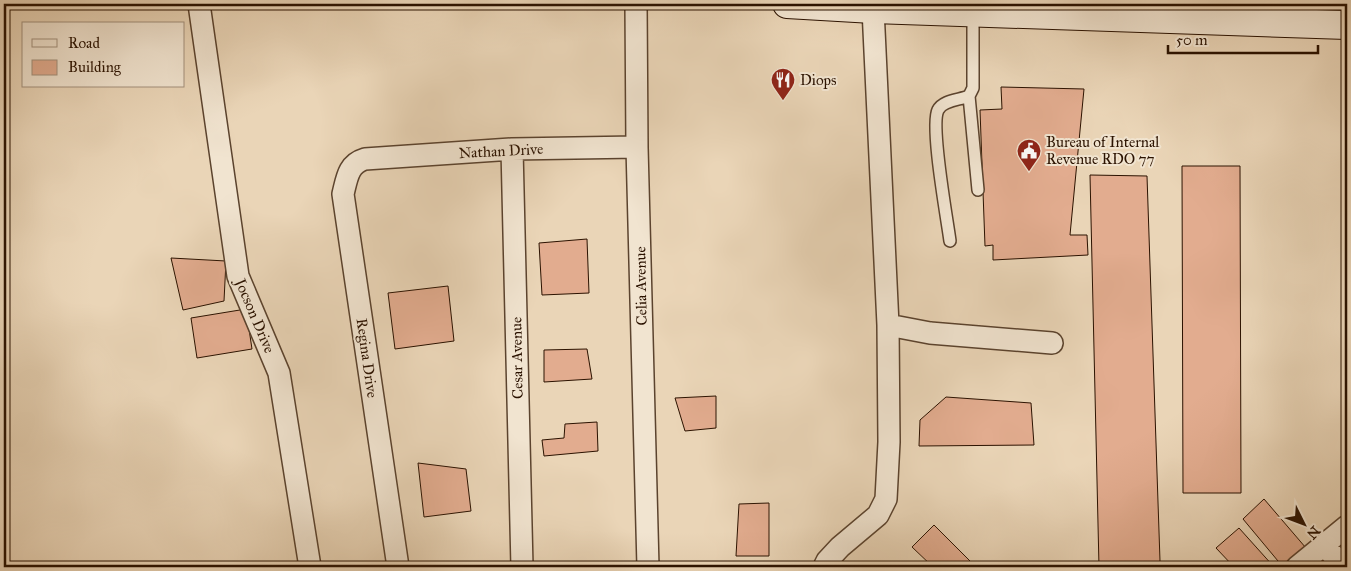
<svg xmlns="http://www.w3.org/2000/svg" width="1351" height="571" font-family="'IM FELL Great Primer',serif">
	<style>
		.building { fill: #e2ac8f; stroke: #2b1200 }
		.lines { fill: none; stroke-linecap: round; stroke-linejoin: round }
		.lane-casing { stroke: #5b432e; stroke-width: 14 }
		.street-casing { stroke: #5b432e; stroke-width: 24 }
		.secondary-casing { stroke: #2b1200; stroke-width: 30 }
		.lane { stroke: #f1e4d0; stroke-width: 11 }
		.street { stroke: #f1e4d0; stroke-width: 21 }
		.secondary { stroke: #f1e4d0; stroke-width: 28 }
		.labels { text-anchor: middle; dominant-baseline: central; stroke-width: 4; stroke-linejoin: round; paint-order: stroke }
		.poi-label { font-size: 15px; fill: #2b1200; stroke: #f1e4d0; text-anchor: start }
		.street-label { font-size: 15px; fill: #2b1200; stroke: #f1e4d0 }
	</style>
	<rect width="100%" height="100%" fill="#ead5b7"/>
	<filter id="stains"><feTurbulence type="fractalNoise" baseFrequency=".004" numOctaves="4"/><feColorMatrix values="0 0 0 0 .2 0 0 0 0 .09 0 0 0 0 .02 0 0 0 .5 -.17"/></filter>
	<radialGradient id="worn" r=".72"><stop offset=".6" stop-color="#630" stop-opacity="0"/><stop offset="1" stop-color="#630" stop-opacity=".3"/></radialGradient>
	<path class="building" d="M1001 87 1084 89 1070 235H1087L1088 255 993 260V245L985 246 980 110 1002 109Z
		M1182 166H1240L1241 493H1183Z
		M1090 175 1147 176 1160 561 1153 567H1099Z
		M587 239 589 293 542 295 539 243Z
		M171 258 226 261 224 301 183 310Z
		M448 286 454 341 395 349 388 293Z
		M246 309 252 349 197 358 191 318Z
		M587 349 592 379 544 382V350Z
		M716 396V428L685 431 675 398Z
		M946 397 1031 403 1034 445 919 446 920 420Z
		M597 422 598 451 544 456 542 440 564 438 565 424Z
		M418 463 466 469 471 511 424 517Z
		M1264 499 1306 548 1283 567 1243 519Z
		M769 503V556H736L739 504Z
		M934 525 971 562 966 567H933L912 547Z
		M1239 528 1274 567H1234L1216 548Z"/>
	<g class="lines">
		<defs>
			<path id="lane" d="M969 96 978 190
				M950 241C947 218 930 126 938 110 943 100 960 100 969 96L973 88V13"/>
			<path id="street" d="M199 4 238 276 279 373 310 567
				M636 4 637 147 648 567
				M1295 23 1296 4
				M512 149 522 567
				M888 325 930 333 1052 343
				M1324 545 1344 567
				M398 567 343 194C347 178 348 164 365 159L512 149 637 147
				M824 567 827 561 840 547 878 515 886 499 889 442 888 325 873 9
				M1297 567 1347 526"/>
			<path id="secondary" d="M787 4 873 9 1347 25"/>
		</defs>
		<use href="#lane" class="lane-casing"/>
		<use href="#street" class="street-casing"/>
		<use href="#secondary" class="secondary-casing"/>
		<use href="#lane" class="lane"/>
		<use href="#street" class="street"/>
		<use href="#secondary" class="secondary"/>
	</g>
	<defs>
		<symbol id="restaurant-pin" viewBox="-11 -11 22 30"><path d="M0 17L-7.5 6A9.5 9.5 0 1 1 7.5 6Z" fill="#8f2418" stroke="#f1e4d0"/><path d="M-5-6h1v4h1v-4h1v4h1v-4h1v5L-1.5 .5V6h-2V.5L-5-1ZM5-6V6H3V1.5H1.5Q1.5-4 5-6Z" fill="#fff"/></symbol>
		<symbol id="civic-pin" viewBox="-11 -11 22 30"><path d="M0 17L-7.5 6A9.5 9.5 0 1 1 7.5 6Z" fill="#8f2418" stroke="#f1e4d0"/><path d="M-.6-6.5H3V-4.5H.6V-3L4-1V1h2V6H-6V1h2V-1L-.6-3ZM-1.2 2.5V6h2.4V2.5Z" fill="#fff"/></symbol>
	</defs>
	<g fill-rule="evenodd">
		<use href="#restaurant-pin" x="769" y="66" width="28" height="38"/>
		<use href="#civic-pin" x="1015" y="137" width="28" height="38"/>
	</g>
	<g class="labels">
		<g class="poi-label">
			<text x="800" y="80">Diops</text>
			<text x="1046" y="142">Bureau of Internal<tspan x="1046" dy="17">Revenue RDO 77</tspan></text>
		</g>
		<g class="street-label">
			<text transform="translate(501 151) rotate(-3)">Nathan Drive</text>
			<text transform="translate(641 286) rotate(-91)">Celia Avenue</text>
			<text transform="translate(255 316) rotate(67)">Jocson Drive</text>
			<text transform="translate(367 358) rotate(82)">Regina Drive</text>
			<text transform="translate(517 358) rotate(-91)">Cesar Avenue</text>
		</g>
	</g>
	<rect width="1351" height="571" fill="none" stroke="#ead5b7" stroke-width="20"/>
	<rect x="5" y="5" width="1341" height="561" fill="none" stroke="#2b1200" stroke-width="2.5"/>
	<rect x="10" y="10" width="1331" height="551" fill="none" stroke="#2b1200"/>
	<rect x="22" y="22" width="162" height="65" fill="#f1e4d0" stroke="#a2907d"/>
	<rect x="32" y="39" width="25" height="8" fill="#f1e4d0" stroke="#a2907d"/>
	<text x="68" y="48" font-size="15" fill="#2b1200">Road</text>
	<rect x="32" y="60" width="25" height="15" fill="#e2ac8f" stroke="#a2907d"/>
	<text x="68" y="72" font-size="15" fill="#2b1200">Building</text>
	<g transform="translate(1304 524) rotate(132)" stroke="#f1e4d0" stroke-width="4" paint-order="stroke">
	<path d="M0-4L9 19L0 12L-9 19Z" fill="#2b1200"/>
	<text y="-8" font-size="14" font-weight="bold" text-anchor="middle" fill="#2b1200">N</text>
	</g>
	<path d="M1168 45v8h150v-8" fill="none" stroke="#2b1200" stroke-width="2.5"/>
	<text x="1176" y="45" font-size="15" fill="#2b1200" stroke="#f1e4d0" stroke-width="4" paint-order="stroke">50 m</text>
	<rect width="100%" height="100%" filter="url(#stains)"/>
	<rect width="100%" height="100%" fill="url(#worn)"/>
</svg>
